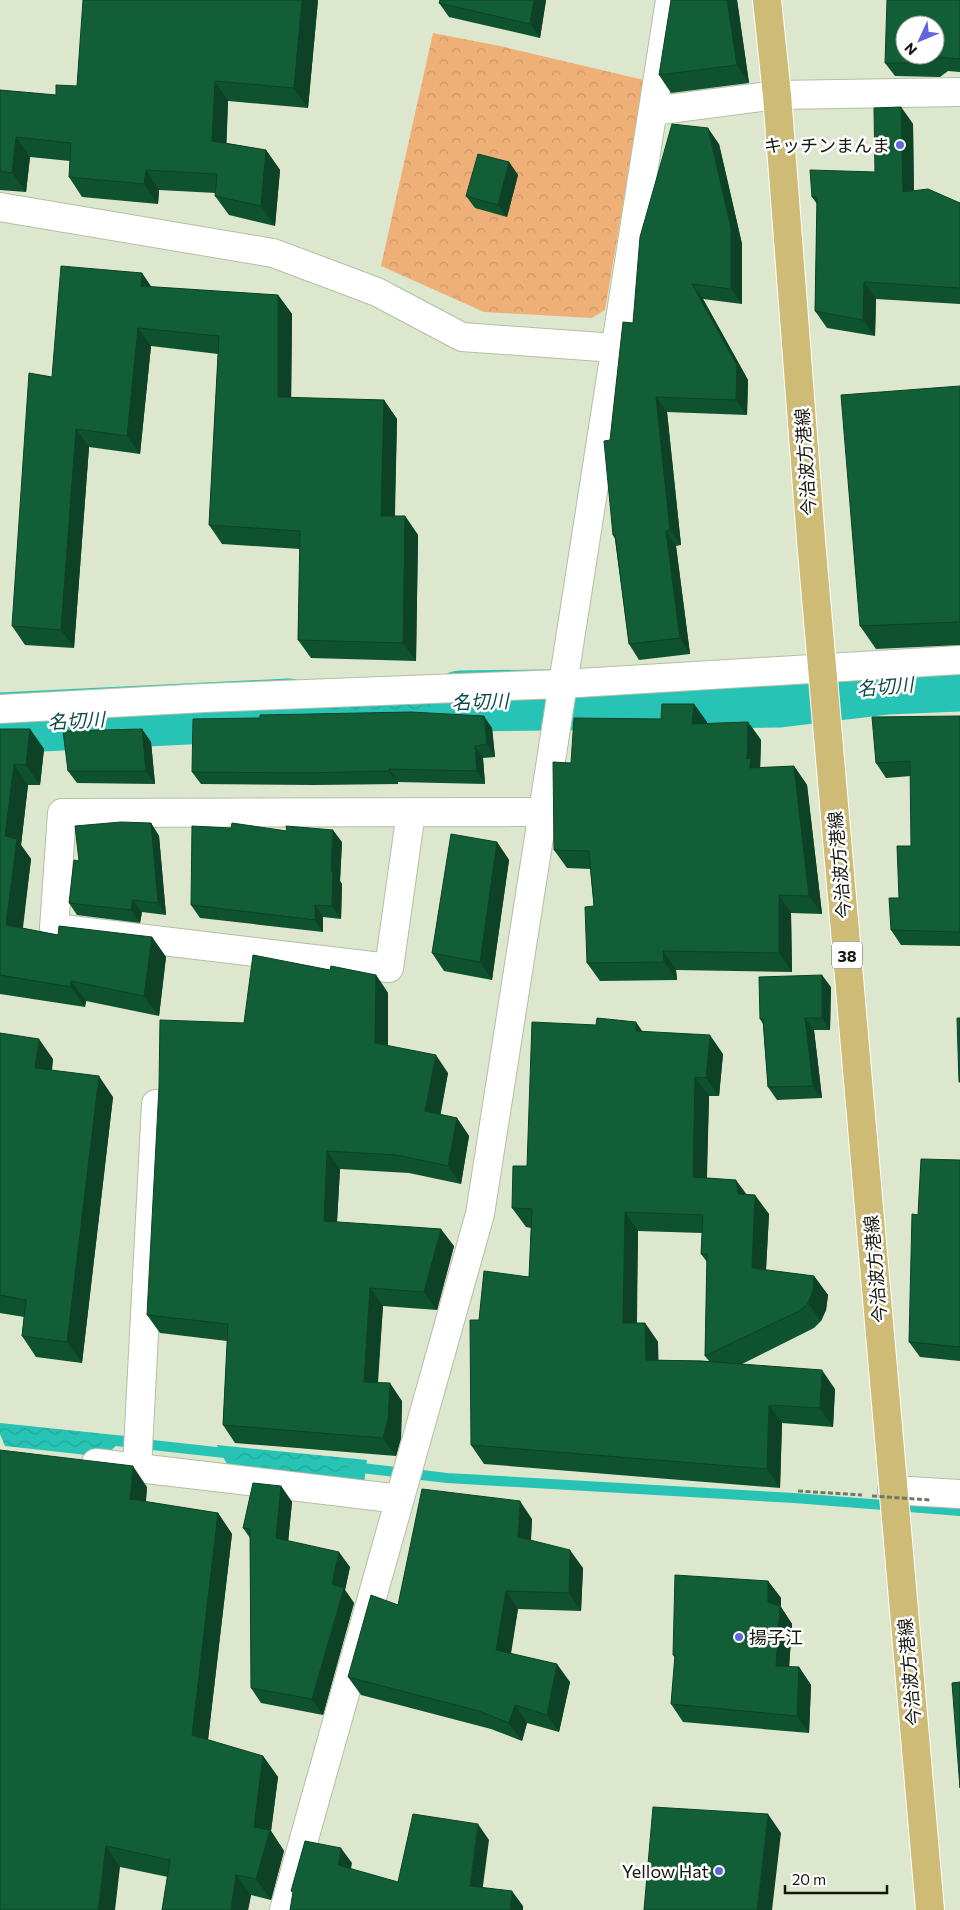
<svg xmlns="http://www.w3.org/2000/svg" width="960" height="1910" font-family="Commissioner,'Noto Sans JP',sans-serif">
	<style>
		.forest { fill: url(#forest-crowns) }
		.water { fill: url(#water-waves) }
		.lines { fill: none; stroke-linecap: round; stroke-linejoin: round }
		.stream { stroke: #27c3b5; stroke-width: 10 }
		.river { stroke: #27c3b5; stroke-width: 61 }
		.minor-casing { stroke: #b4bea5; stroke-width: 30 }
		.major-casing { stroke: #fff; stroke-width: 30 }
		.path { stroke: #717766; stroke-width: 3; stroke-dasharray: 5 2.5; stroke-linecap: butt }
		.minor { stroke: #fff; stroke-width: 28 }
		.major { stroke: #cdbb76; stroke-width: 28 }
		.path-bridge { stroke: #717766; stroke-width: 3; stroke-dasharray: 5 2.5; stroke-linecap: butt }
		.wall { fill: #0f522f; fill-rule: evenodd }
		.shaded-wall { fill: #0d4226 }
		.building { fill: #125f37; stroke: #0d4226; fill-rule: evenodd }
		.poi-dot { fill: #6465de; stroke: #fff; stroke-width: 2 }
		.labels { text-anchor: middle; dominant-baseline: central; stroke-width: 5; stroke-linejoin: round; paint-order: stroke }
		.shield { fill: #fff; stroke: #5a5d56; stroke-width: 1 }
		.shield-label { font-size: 16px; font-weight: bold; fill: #14170e }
		.poi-label { font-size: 18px; fill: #14170e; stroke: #fff; text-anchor: end }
		.street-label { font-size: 18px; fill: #14170e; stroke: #fff }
		.water-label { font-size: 19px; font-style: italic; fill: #0c4b46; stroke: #fff }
	</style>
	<defs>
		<pattern id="forest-crowns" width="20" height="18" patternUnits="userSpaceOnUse" patternTransform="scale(1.25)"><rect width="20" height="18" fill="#efb078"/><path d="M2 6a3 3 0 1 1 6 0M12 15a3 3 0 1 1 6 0" fill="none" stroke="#cc9767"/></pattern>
		<pattern id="water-waves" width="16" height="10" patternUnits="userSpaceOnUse" patternTransform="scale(1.25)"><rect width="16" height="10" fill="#27c3b5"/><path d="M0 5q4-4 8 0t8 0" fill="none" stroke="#22a79a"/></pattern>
	</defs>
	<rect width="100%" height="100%" fill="#dde7cd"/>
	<path class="forest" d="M433 33 500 46 644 80 605 310 592 318 484 312 381 266Z"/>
	<path class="water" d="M960 669V695L867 700 865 675Z
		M810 684V707L586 717V694Z
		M544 695 545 721H441L205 728 203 708Z
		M180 708 181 728 0 739V717Z
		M0 1423 125 1436 105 1457 5 1446 0 1434Z
		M217 1445 367 1460 364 1483 230 1470Z"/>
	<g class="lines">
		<path class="stream" d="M107 1440 234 1454
			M353 1467 447 1478 794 1498 960 1511"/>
		<path class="river" d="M460 701 779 697 887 684 960 681
			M0 723 289 709"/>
		<defs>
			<path id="minor" d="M653 111 777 95 960 92
				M0 207 273 253 377 292 462 337 615 348
				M0 709 204 698 562 684 960 660
				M411 812 389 968 54 928 62 813 542 812
				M96 1463 400 1499
				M137 1468 156 1104
				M892 1490 960 1494
				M284 1910 480 1214 670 0"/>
			<path id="major" d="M767 0 777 95 811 540 930 1910"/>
		</defs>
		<use href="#minor" class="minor-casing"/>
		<use href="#major" class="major-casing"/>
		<path class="path" d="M798 1491 862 1495"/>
		<use href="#minor" class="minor"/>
		<use href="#major" class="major"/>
		<path class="path-bridge" d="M872 1496 930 1500"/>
	</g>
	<path class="wall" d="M318 0 308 108 228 101 226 143 266 150 280 170 275 226 229 215 215 196 216 193 159 190 158 204 82 197 69 177 70 161 30 157 26 192 0 190V90L56 95 77 86Z
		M440 0H546L540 38 449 17 439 3Z
		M737 0 749 83 671 93 659 75Z
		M960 0V72L948 71 940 77 895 76 885 63Z
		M901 107 913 124 914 191 960 203V304L876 299 875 336 827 328 815 311 817 204 812 197 875 172Z
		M719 144 742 244V304L703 299 748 380 747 415 667 412 681 545 676 546 690 654 639 660 629 644 615 539 613 535 610 440Z
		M509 162 518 175 507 217 475 208 466 196Z
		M142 273 151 287 278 295 292 314 291 398 384 400 397 419 395 516H405L418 535 416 661 311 658 298 640 300 549 222 544 209 525 218 354 151 346 140 454 89 447 74 648 25 645 12 626 52 377Z
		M960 386V645L876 649 860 626Z
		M694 704 707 722V724L748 722 761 740 760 768 794 766 807 785 822 914 791 913 792 972 676 970 677 980 600 981 587 963 594 906 590 869 567 868 554 850 571 763 661 719Z
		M960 716V946L901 945 891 930 911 846V776L886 778 876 763Z
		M492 728 495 757 483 758 485 784 398 782V784L314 785 201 784 192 772Z
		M0 729H30L44 749 40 785H28L21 845 31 859 23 928 58 935 152 937 166 957 159 1016 86 1001 85 1007 0 994Z
		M142 729 151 742 155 784 77 783 68 771Z
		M151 823 159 836 166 915 142 912 140 923 77 915 69 903 79 861Z
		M342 842 340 881 342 884 341 919 323 917V932L200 918 191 905Z
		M497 842 509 860 492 980 444 971 432 953Z
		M330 970 376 975 388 993V1046L448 1073 440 1114 457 1118 469 1136 461 1184 409 1173 340 1169 337 1222 454 1246 437 1310 383 1306 378 1383 402 1401 401 1438 396 1456 235 1443 223 1425 227 1341 160 1333 147 1315 244 1023Z
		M831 987 830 1030H814L822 1098 777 1100 768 1087 763 1024 760 1019Z
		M642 1031 723 1054 719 1096H709L707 1178 746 1195 769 1214 766 1270 814 1276 828 1295 826 1310 821 1321 814 1328 742 1364 835 1389 833 1427 782 1423 780 1488 484 1464 471 1445 479 1320 529 1277 531 1228 526 1227 512 1208 527 1166ZM638 1231 702 1233 701 1254 707 1262 705 1356 709 1361 658 1360V1342L645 1323H637Z
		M0 1033 53 1059 52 1071 113 1097 82 1363 36 1357 22 1336 24 1317 0 1313Z
		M960 1160V1361L920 1357 909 1342 918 1215Z
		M281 1486 292 1502 288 1541 350 1567 345 1590 354 1603 323 1715 261 1703 251 1688 250 1538 243 1528Z
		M147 1487 146 1502 218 1513 232 1534 208 1740 263 1756 278 1777 271 1831 284 1851 271 1900 251 1895 248 1910H162L168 1877 120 1867 0 1910Z
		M532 1519 531 1540 583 1568 581 1611 518 1609 511 1654 570 1682 559 1732 527 1723 522 1741 491 1729 361 1695 348 1677Z
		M768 1581 781 1598V1607L792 1624 789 1667H799L811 1685 809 1733 683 1722 671 1704 675 1658 673 1655Z"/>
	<path class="shaded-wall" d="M302 0H318L308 108 294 88Z
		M534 0H546L540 38 530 24Z
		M727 0H737L749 83 737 65Z
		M215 81 228 101 226 160 212 141Z
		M901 107 913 124 914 209 903 192Z
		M708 128 719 144 742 244V304L731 289Z
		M16 137 30 157 26 192 12 173Z
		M266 150 280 170 275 226 261 206Z
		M509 162 518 175 507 217 498 205Z
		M146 170 159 190 158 204 144 184Z
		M142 273 155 292 141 286Z
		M864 282 876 299 875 336 863 320Z
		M692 284 703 299 748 380 747 415 736 400Z
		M278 295 292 314 291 416 278 397Z
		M138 328 151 346 140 454 127 436Z
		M656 397 667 412 681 545 670 530Z
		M384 400 397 419 394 535 381 516Z
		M76 429 89 447 74 648 61 630Z
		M405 516 418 535 416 661 403 643Z
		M666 531 676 546 690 654 680 638Z
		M694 704 707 722 705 743 692 724Z
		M484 716 492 728 495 757 487 744Z
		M748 722 761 740 760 772 750 768 747 759Z
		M30 729 44 749 40 785 26 765Z
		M142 729 151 742 155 784 146 771Z
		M475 746 483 758 485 784 477 771Z
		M14 764 28 785 21 845 31 859 20 946 6 925 5 836Z
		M794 766 807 785 822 914 809 896Z
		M389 769 398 782V784L389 771Z
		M151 823 159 836 166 915 158 903Z
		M333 830 342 842 340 881 342 884 341 919 332 906 331 871Z
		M497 842 509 860 492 980 480 962Z
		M779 895 791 913 792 972 779 953Z
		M133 900 142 912 140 923 131 910Z
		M315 905 323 917V932L315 920Z
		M152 937 166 957 159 1016 144 996Z
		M663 951 676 970 677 980 664 962Z
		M376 975 388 993V1061L375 1043Z
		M822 975 831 987 830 1030 822 1018Z
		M71 981 86 1001 85 1007 71 987Z
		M805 1018 814 1030 822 1098 813 1086Z
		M636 1022 649 1041 636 1031Z
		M710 1035 723 1054 719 1096 706 1078Z
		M39 1039 53 1059 49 1089 35 1068Z
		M436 1055 448 1073 438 1129 425 1111Z
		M99 1076 113 1097 82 1363 67 1342Z
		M695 1077 709 1096 706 1196 693 1177Z
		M457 1118 469 1136 461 1184 448 1166Z
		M327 1151 340 1169 336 1239 324 1221Z
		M736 1180 750 1199 738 1194Z
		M755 1195 769 1214 765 1287 752 1268Z
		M625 1212 638 1231 636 1342 623 1323Z
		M441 1229 454 1246 437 1310 424 1292Z
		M814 1276 828 1295 826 1310 821 1321 808 1303Z
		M370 1288 383 1306 376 1400 364 1382Z
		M645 1323 658 1342 659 1379 646 1360Z
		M822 1370 835 1389 833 1427 820 1408Z
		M390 1383 402 1401 401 1438 396 1456 383 1438Z
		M769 1405 782 1423 780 1488 767 1469Z
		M133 1466 147 1487 144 1520 130 1499Z
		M281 1486 292 1502 287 1554 276 1538Z
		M520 1501 532 1519 530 1554 518 1537Z
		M218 1513 232 1534 206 1756 192 1735Z
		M570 1550 583 1568 581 1611 569 1593Z
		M339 1552 350 1567 345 1590 354 1603 323 1715 312 1699 332 1584Z
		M768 1581 781 1598V1607L792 1624 788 1684 776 1666 768 1602Z
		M506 1591 518 1609 508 1668 496 1650Z
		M557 1664 570 1682 559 1732 547 1715Z
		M799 1667 811 1685 809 1733 797 1716Z
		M515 1705 527 1723 522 1741 509 1723Z
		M263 1756 278 1777 271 1831 284 1851 271 1900 256 1879 254 1827Z
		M768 1814 781 1833 772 1910H757Z
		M478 1824 489 1840 481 1901 470 1886Z
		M106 1846 120 1867 115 1910H98Z
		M341 1848 352 1863 349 1880 338 1865Z
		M236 1875 251 1895 248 1910H231Z
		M512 1891 523 1906V1910H510Z"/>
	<path class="building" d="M83 0H302L294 88 215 81 212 141 266 150 261 206 215 196 217 174 146 170 144 184 69 177 71 143 16 137 12 173 0 171V90L56 95V85L77 86Z
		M440 0H534L530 24 439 3Z
		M671 0H727L737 65 659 75Z
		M887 0H960V59L939 57 931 63H885ZM905 25H935V55H905Z
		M901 107 903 192 928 189 960 203V288L864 282 863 320 815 311 817 197H812L810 170 875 172 874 108Z
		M672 124 708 128 731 228V289L692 284 737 365 736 400 656 397 670 530 666 531 680 638 629 644 615 535H613L604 441 610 440 623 322 633 323 640 237Z
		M478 154 509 162 498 205 466 196Z
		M61 266 142 273 141 286 278 295V397L384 400 381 516H405L403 643 298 640 300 531 209 525 219 336 138 328 127 436 76 429 61 630 12 626 29 373 52 377Z
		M960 386V622L860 626 841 395Z
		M662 704H694L692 724 748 722 747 759 751 758 750 768 794 766 809 896 779 895V953L663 951 664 962 587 963 585 907 594 906 589 851 554 850 553 762 571 763 574 718 661 719Z
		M411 712 484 716 487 744 475 746 477 771 389 769V771L305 773 192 772 193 719 260 718V715Z
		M960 716V932L891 930 889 898H899L897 846H911L910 761 876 763 872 717Z
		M0 729H30L26 765 14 764 5 836 17 839 6 925 58 935 59 926 152 937 144 996 71 981V987L0 975Z
		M142 729 146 771H68L63 731Z
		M121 822 151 823 158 903 133 900 131 910 69 903 74 860 79 861 75 826Z
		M232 823 287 831 286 826 333 830 331 871 333 872 332 906 315 905V920L191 905 192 826 231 828Z
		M451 834 497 842 480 962 432 953Z
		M253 955 330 970 331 966 376 975 375 1043 436 1055 425 1111 457 1118 448 1166 397 1155 327 1151 324 1221 441 1229 424 1292 370 1288 364 1382 390 1383 388 1420 383 1438 223 1425 228 1324 147 1315 159 1087 160 1020 244 1023Z
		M822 975V1018H805L813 1086 768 1087 763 1019H760L759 977Z
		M597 1018 636 1022V1031L710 1035 706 1078 695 1077 693 1177 736 1180 738 1194 755 1195 752 1268 814 1276 813 1291 808 1303 801 1310 705 1356 707 1254H701L703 1215 625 1212 623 1323H645L646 1360 701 1361 822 1370 820 1408 769 1405 767 1469 471 1445 470 1320H479L484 1271 529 1277 532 1209 512 1208 513 1166H527L532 1022 596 1025Z
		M957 1018H960V1082H959Z
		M0 1033 39 1039 35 1068 99 1076 67 1342 22 1336 26 1300 0 1295Z
		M921 1159 960 1160V1347L909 1342 912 1214 918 1215Z
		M0 1450 133 1466 130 1499 218 1513 192 1735 263 1756 254 1827 270 1830 256 1879 236 1875 231 1910H162L170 1860 106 1846 98 1910H0Z
		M253 1483 281 1486 276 1538 339 1552 332 1584 344 1588 312 1699 251 1688 250 1529 243 1528Z
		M422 1489 520 1501 518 1537 570 1550 569 1593 506 1591 496 1650 557 1664 547 1715 515 1705 509 1723 479 1711 348 1677 371 1595 398 1605Z
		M675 1575 768 1581V1602L780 1606 776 1666 799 1667 797 1716 671 1704 675 1655H673Z
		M960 1682V1788L952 1683Z
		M653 1807 768 1814 757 1910H644Z
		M413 1814 478 1824 470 1886 512 1891 510 1910H290L293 1892 291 1891 305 1841 341 1848 338 1865 398 1882Z"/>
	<g class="poi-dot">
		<circle cx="900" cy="145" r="5"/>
		<circle cx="739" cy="1637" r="5"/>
		<circle cx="719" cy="1871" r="5"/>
	</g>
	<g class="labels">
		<rect class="shield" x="832" y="941.5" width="30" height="27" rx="4"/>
		<g class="shield-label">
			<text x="847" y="955">38</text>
		</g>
		<g class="poi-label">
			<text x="890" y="145">キッチンまんま</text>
			<text x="749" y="1637" text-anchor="start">揚子江</text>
			<text x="709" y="1871">Yellow Hat</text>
		</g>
		<g class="street-label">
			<text transform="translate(805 462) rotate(-94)">今治波方港線</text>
			<text transform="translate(839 865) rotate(-95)">今治波方港線</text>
			<text transform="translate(875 1269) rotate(-95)">今治波方港線</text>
			<text transform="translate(909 1672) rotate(-95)">今治波方港線</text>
		</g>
		<g class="water-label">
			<text transform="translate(885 686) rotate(-5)">名切川</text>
			<text transform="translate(480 701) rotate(-2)">名切川</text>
			<text transform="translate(76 720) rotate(-3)">名切川</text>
		</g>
	</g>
	<g transform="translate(920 40) rotate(226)"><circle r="24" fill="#ffffff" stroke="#a1a29f"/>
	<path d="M0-4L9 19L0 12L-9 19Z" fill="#6465de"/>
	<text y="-8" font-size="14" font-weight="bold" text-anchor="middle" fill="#14170e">N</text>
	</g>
	<path d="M785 1885v8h102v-8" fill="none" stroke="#14170e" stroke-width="2.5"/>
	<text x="792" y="1885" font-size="15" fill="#14170e" stroke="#ffffff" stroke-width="4" paint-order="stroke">20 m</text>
</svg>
